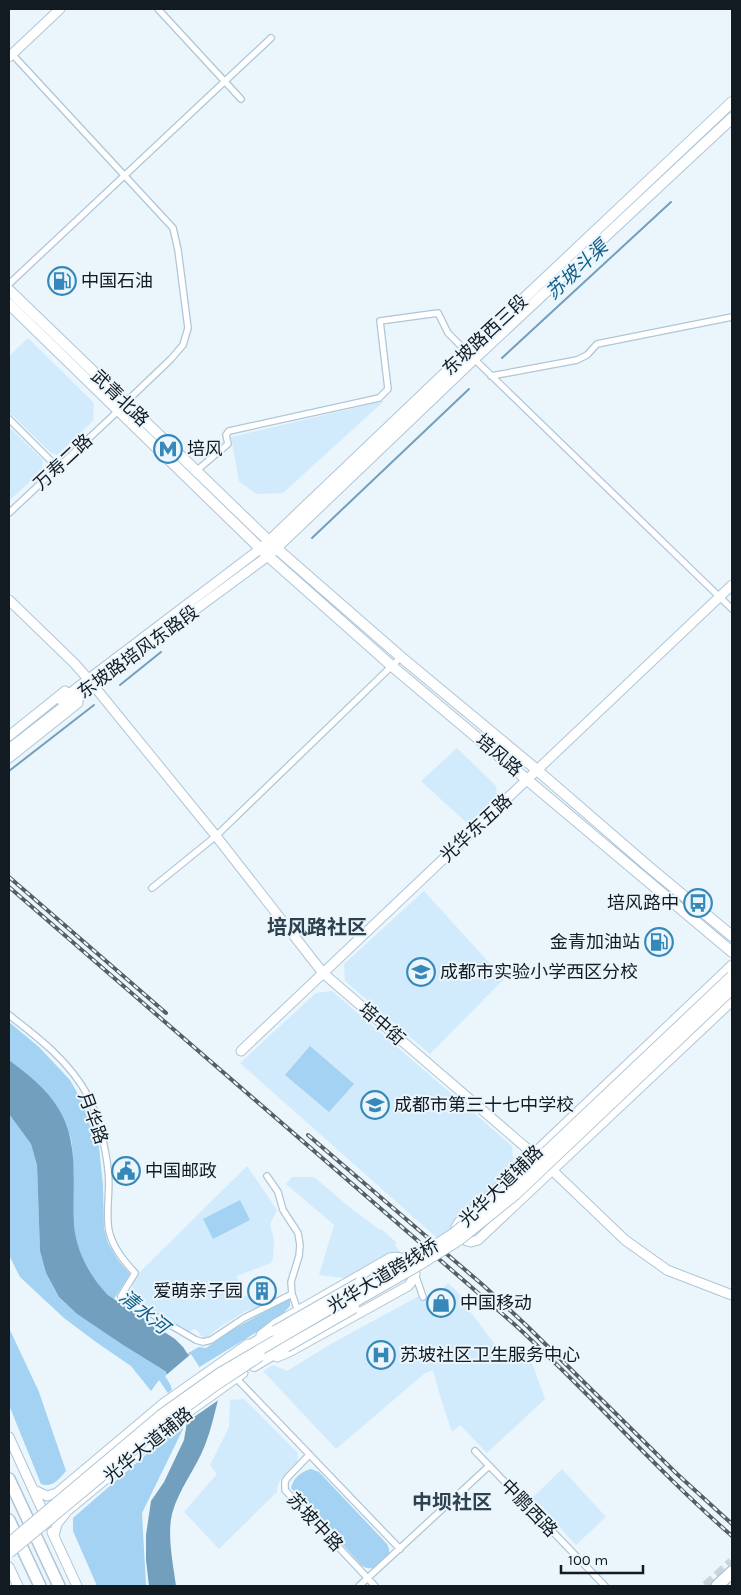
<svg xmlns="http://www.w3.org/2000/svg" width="741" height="1595" font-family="Karla,'Noto Sans SC',sans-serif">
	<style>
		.built { fill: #d1ebfd }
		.green { fill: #a3d2f2 }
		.water { fill: #729fbe }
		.pier { fill: #ebf5fc }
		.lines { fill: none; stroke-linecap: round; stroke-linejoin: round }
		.stream { stroke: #729fbe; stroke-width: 2 }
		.primary-tunnel { stroke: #cad4db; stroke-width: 10; stroke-dasharray: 10 5; stroke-linecap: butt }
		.street-casing { stroke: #aec6d7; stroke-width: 8 }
		.secondary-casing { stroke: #aec6d7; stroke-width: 11 }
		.primary-casing { stroke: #aec6d7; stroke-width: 12 }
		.highway-casing { stroke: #aec6d7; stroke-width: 14 }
		.street { stroke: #fff; stroke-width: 5.5 }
		.secondary { stroke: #fff; stroke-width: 9 }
		.primary { stroke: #fff; stroke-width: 10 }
		.highway { stroke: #fff; stroke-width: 11 }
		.rail-casing { stroke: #545e64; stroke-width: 4 }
		.rail { stroke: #ebf5fc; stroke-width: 2; stroke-dasharray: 5.5; stroke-linecap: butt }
		.primary-bridge-casing { stroke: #aec6d7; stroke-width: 12; stroke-linecap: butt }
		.primary-bridge { stroke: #fff; stroke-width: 10 }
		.labels { text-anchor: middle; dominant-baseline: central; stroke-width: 4; stroke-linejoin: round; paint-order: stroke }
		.poi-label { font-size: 18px; fill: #121b21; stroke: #ebf5fc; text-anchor: start }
		.street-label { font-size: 18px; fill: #121b21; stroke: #ebf5fc }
		.water-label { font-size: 19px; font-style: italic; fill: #0f5e87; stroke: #ebf5fc }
		.quarter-label { font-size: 20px; font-weight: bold; fill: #2d414f; stroke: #ebf5fc }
	</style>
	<rect width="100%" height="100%" fill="#ebf5fc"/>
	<path class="built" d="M28 338 94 403 93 421 57 455 50 452 9 412V356Z
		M384 401 283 493 256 494 239 481 231 437Z
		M9 427 43 460 42 470 10 500 9 498Z
		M457 748 496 786 497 796 469 825 421 781Z
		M424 891 504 979 430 1054 345 981 344 964Z
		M332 991 512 1146 514 1171 463 1222 437 1238 240 1063 316 993Z
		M247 1166 277 1210 270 1224 274 1240 273 1258 271 1263 237 1276 242 1297 259 1292 263 1306 246 1311 218 1328 208 1337 203 1338 196 1329 187 1332 131 1295 133 1282 139 1273Z
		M292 1177H314L348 1206 380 1230 381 1229 397 1243 395 1245 400 1252 351 1279 319 1275 334 1225 286 1184Z
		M448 1283 472 1306 469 1310 496 1346 501 1345 503 1352 519 1348 531 1360 545 1399 487 1453 460 1425 452 1432 440 1396 433 1370 424 1374 336 1449 263 1371 273 1365 287 1371 329 1345 417 1297 435 1298Z
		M244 1399 298 1453 297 1462 281 1478 277 1487V1492L219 1549 184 1512 217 1474 210 1465 229 1427 230 1400Z
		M562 1469 606 1517 576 1545 532 1498Z"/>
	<path class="green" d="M9 1022 39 1047 70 1080 88 1112 99 1147 103 1185 104 1229 108 1243 118 1260 130 1274 114 1299C90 1283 76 1252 74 1224 73 1203 75 1183 73 1163 72 1154 73 1144 70 1136 56 1098 39 1084 9 1060Z
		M310 1046 354 1084 329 1112 285 1075Z
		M9 1114 31 1144 37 1165 40 1251 46 1273 59 1297 77 1314 123 1345 165 1371V1373L188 1353 199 1347 206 1348 232 1330 290 1298V1306L278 1319 201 1366 168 1393 159 1380 151 1391 131 1366 96 1342 64 1318 20 1277 10 1257 9 1238Z
		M240 1200 250 1220 213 1239 203 1219Z
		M9 1328 39 1392 66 1471C59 1479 53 1488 41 1484L9 1405Z
		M180 1425 183 1429 142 1513 146 1586H97L73 1531V1518Z
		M311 1469 319 1472 387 1544 389 1549V1554C381 1563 374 1573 362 1566L291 1488C293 1478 302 1471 311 1469Z"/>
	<path class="water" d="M9 1060C27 1074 46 1088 58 1108 80 1143 72 1184 74 1224 76 1250 89 1276 108 1295L175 1339 183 1347 218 1400C214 1415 211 1430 205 1445 196 1469 179 1488 172 1514 167 1535 173 1564 176 1586H149L146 1560V1535L151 1501 164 1482 184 1440 187 1422 173 1383 165 1371 123 1345 77 1314 59 1297 46 1273 40 1251 37 1165 31 1144 9 1114Z"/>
	<path class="pier" d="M191 1354 220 1399 184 1424 170 1384 165 1376Z"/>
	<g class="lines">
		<path class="stream" d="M502 358 671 202
			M312 538 469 389
			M120 685 161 652
			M9 771 94 705"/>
		<path class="primary-tunnel" d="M706 1586 732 1562"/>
		<defs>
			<path id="street" d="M158 9 241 99
				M12 54 173 228 178 250 188 328 183 345 171 359 125 403
				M9 284 271 38
				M491 376 577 360 587 355 597 344 732 317
				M9 419 58 468
				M196 471 228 444 226 435 229 431 379 398 388 389 380 321 438 313 448 333 467 352 732 609
				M9 513 118 411
				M152 888 216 836 401 657
				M9 1015C39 1038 70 1062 88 1096 98 1115 106 1149 108 1170 111 1190 105 1211 109 1231 113 1248 124 1261 135 1273L121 1296 196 1340 203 1342 211 1340 244 1318 292 1294
				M267 1176 278 1192 283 1210 298 1233 300 1245 299 1256 291 1282 292 1294 298 1311
				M415 1274 423 1297
				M236 1378 400 1549
				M475 1451 605 1586
				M309 1455 288 1477 285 1481V1490L375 1586
				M359 1586 489 1466"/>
			<path id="secondary" d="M9 57 60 9
				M9 600 74 663 89 680 216 836 323 973 552 1170 625 1240 667 1270 732 1295
				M61 700 260 549
				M9 736 65 691
				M9 749 73 699 78 698 93 685 268 556
				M9 758 78 703V698
				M732 965 485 1200 459 1222 456 1227V1230L467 1241 471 1242 478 1240 732 1001
				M241 1051 732 585
				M261 1335 275 1324 390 1258C403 1255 409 1262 415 1274L412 1281 408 1286 289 1352 277 1357
				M9 1437 46 1518
				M34 1490 47 1496 57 1493 164 1403 248 1344
				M52 1532 77 1586
				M54 1536 57 1524 67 1511 181 1417 243 1373
				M9 1567 18 1586"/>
			<path id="primary" d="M9 290 276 548 401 657 537 770 649 867 732 936
				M9 304 268 556 393 667 732 952
				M265 545 467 352 732 102
				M272 552 474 359 732 118
				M243 1349 275 1331
				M254 1366 286 1347"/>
			<path id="highway" d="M9 1479 59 1586
				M9 1520 40 1586
				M717 1586 732 1572"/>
		</defs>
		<use href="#street" class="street-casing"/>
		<use href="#secondary" class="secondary-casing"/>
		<use href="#primary" class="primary-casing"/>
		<use href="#highway" class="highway-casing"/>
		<use href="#street" class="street"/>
		<use href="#secondary" class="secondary"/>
		<use href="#primary" class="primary"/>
		<use href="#highway" class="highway"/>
		<defs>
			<path id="rail" d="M9 877 166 1013
				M9 887 514 1324C589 1392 655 1469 732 1536
				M308 1135 484 1286 527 1326 676 1473 732 1524"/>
		</defs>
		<use href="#rail" class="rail-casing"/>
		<use href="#rail" class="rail"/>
		<defs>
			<path id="primary-bridge" d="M344 1308 419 1265 459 1240 516 1194 732 989
				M275 1331 359 1283
				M286 1347 354 1308
				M9 1543 161 1415 220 1373 408 1263 453 1234 510 1186 732 976
				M9 1553 175 1415 216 1385 260 1356"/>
		</defs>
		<use href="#primary-bridge" class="primary-bridge-casing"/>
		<use href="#primary-bridge" class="primary-bridge"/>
	</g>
	<defs>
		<symbol id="fuel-ring" viewBox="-11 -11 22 22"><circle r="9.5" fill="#ebf5fc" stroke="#3688b9" stroke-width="1.5"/><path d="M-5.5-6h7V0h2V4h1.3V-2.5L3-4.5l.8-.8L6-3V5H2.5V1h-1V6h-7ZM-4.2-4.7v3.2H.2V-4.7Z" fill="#3688b9"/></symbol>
		<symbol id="metro-ring" viewBox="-11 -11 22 22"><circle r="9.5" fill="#ebf5fc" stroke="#3688b9" stroke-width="1.5"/><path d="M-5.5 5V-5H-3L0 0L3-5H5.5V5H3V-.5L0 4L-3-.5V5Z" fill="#3688b9"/></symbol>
		<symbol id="bus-ring" viewBox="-11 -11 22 22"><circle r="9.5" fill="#ebf5fc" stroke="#3688b9" stroke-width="1.5"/><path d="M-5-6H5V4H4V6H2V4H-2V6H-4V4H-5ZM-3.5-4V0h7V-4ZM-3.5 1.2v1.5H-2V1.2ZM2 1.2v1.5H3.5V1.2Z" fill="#3688b9"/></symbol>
		<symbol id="school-ring" viewBox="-11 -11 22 22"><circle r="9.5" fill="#ebf5fc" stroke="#3688b9" stroke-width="1.5"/><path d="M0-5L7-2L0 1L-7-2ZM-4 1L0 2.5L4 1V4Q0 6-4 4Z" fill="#3688b9"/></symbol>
		<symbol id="civic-ring" viewBox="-11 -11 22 22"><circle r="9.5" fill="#ebf5fc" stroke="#3688b9" stroke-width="1.5"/><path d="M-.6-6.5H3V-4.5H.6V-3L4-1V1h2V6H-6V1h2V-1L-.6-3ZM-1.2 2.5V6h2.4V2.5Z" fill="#3688b9"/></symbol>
		<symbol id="building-ring" viewBox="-11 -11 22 22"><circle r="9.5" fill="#ebf5fc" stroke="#3688b9" stroke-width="1.5"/><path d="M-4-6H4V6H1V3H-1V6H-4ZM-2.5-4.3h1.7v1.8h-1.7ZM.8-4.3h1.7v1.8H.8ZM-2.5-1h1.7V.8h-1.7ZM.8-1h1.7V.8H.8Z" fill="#3688b9"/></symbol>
		<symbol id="shop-ring" viewBox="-11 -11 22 22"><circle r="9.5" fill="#ebf5fc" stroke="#3688b9" stroke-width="1.5"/><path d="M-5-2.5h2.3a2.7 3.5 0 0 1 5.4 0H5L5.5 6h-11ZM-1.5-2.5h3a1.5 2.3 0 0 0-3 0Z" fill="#3688b9"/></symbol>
		<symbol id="hospital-ring" viewBox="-11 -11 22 22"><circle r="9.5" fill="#ebf5fc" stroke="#3688b9" stroke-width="1.5"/><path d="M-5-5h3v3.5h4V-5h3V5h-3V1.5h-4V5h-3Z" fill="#3688b9"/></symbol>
	</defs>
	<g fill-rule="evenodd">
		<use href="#fuel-ring" x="46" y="265" width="32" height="32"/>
		<use href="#metro-ring" x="152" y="433" width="32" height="32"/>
		<use href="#bus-ring" x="682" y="887" width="32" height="32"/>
		<use href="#fuel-ring" x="643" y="926" width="32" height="32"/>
		<use href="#school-ring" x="405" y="956" width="32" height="32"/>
		<use href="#school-ring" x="359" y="1089" width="32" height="32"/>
		<use href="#civic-ring" x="110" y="1155" width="32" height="32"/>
		<use href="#building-ring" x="246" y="1275" width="32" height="32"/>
		<use href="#shop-ring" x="425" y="1287" width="32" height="32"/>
		<use href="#hospital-ring" x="365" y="1339" width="32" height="32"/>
	</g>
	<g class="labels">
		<g class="poi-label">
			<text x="81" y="281">中国石油</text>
			<text x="187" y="449">培风</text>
			<text x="679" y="903" text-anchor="end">培风路中</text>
			<text x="640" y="942" text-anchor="end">金青加油站</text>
			<text x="440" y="972">成都市实验小学西区分校</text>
			<text x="394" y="1105">成都市第三十七中学校</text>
			<text x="145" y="1171">中国邮政</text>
			<text x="243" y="1291" text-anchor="end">爱萌亲子园</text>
			<text x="460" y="1303">中国移动</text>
			<text x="400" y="1355">苏坡社区卫生服务中心</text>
		</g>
		<g class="street-label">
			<text transform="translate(485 335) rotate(-43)">东坡路西三段</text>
			<text transform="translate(120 398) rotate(44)">武青北路</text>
			<text transform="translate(63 462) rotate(-43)">万寿二路</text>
			<text transform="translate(138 652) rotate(-36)">东坡路培风东路段</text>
			<text transform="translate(499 755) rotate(40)">培风路</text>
			<text transform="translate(476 828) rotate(-43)">光华东五路</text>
			<text transform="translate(382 1024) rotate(41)">培中街</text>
			<text transform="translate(93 1118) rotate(70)">月华路</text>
			<text transform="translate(501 1186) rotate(-44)">光华大道辅路</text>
			<text transform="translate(383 1276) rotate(-31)">光华大道跨线桥</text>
			<text transform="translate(148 1445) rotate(-39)">光华大道辅路</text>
			<text transform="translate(529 1508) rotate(46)">中鹏西路</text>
			<text transform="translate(315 1522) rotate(47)">苏坡中路</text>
		</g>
		<g class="water-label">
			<text transform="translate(577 270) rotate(-43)">苏坡斗渠</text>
			<text transform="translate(144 1312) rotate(39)">清水河</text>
		</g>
		<g class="quarter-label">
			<text x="317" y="927">培风路社区</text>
			<text x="452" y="1502">中坝社区</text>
		</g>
	</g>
	<rect width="741" height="1595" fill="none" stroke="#121b21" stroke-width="20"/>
	<path d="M561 1565v8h82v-8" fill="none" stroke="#121b21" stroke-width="2.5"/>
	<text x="568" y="1565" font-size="15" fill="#121b21" stroke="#ebf5fc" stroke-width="4" paint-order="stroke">100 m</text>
</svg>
